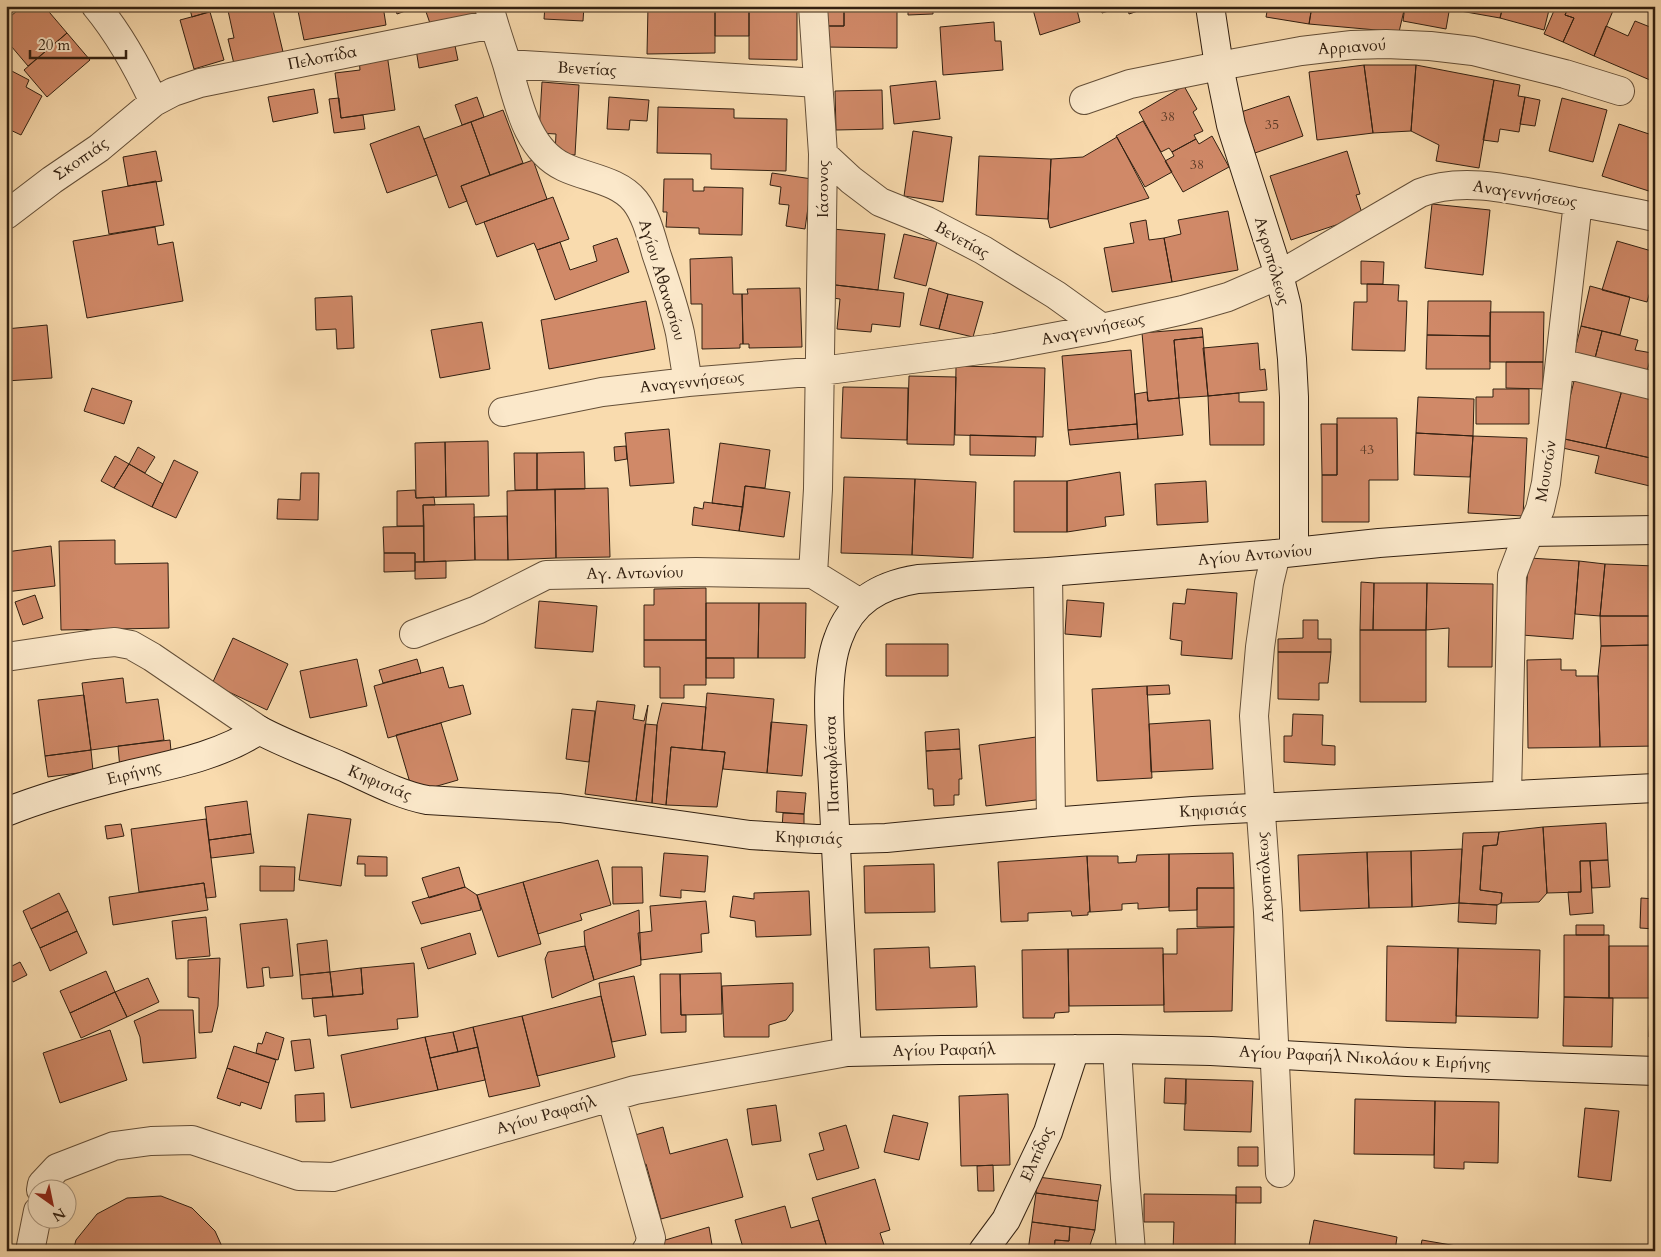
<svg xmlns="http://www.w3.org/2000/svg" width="1661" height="1257" font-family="Cardo,serif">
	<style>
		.building { fill: #d08968; stroke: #322011 }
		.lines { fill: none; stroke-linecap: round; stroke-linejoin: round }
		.street-casing { stroke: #644f38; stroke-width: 30 }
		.secondary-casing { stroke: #322011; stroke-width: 30 }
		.street { stroke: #fbe8ca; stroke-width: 28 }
		.secondary { stroke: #fbe8ca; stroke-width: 28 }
		.labels { text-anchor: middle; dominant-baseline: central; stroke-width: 5; stroke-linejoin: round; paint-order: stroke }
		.number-label { font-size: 14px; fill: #5a3a27 }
		.street-label { font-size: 16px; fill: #322011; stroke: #fbe8ca }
	</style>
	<rect width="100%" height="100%" fill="#f9dbae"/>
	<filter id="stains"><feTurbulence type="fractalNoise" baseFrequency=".004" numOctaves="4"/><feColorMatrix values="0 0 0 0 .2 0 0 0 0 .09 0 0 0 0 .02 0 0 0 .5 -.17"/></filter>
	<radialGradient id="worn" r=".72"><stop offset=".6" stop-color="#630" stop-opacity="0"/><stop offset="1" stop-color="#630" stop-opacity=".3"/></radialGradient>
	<path class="building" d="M23 6H44L67 33 28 66 6 40V20Z
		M189 6H220L221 8 192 17Z
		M227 6H272L284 56 235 68 228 39 234 38Z
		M297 6H383L386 25 304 40Z
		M394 6H419L397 14Z
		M424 6H478L481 16 433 32Z
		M545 6H584L583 21 544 19Z
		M648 6H715V53L647 54Z
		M715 6H749V36H715Z
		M749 6H780V10H797V60L749 59Z
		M826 6H860V9H844V26H825Z
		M860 6H897V48L825 47V26H844V9H860Z
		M908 6H933V14L908 15Z
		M1032 6H1076L1080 22 1040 35Z
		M1100 6H1125L1102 13Z
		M1127 6H1153L1129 14Z
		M1268 6H1312L1309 24 1266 17Z
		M1312 6H1405L1399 32 1309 24Z
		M1405 6H1450L1446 29 1403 21Z
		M1450 6H1503L1500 18 1449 9Z
		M1503 6H1550L1544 30 1500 18Z
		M1556 6 1568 8 1565 15 1574 18 1563 42 1544 34Z
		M1569 6H1615L1594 56 1563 42 1574 18 1565 15Z
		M210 12 224 60 194 69 180 20Z
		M1635 21 1655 29V70L1650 80 1594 56 1606 26 1628 36Z
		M994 22 995 41H1001L1003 70 943 75 940 27Z
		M67 33 90 60 47 97 24 70Z
		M454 41 458 60 419 68 416 49Z
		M387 54 395 110 341 118 335 73 360 70 359 58Z
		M1364 65H1416L1411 131 1373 133Z
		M1364 65 1373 133 1317 140 1309 72Z
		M1416 65 1494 80 1479 168 1436 161 1439 145 1411 131Z
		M6 68 29 80 26 87 42 96 21 135 6 128Z
		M1494 80 1520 85 1518 96 1525 97 1519 132 1500 129 1498 142 1483 140Z
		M936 81 940 119 894 124 890 86Z
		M542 82 579 85 575 155 555 153 556 134 539 133Z
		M1184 86 1197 109 1193 112 1203 131 1194 135 1196 139 1172 152 1169 148 1161 152 1139 112Z
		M314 89 318 113 273 122 268 97Z
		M882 90 883 129 836 130 835 91Z
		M1289 96 1303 136 1255 153 1241 112Z
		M477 97 484 117 462 125 455 105Z
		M609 97 649 100 647 121 630 120 629 130 607 129Z
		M1525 97 1540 100 1535 126 1520 124Z
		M339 98 341 118 363 115 365 129 334 133 329 99Z
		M1562 98 1607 110 1593 162 1549 151Z
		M658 107 734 109V118L787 119 786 171 711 169V154L657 153Z
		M503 110 523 163 490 175 471 122Z
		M1143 121 1172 172 1145 187 1116 136Z
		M471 122 490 175 461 186 467 201 449 208 424 139Z
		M1619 124 1655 136V193L1602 176Z
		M419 126 437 175 387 193 370 144Z
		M913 131 952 137 943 202 904 196Z
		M1212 136 1229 167 1183 192 1165 161 1174 156 1172 152 1196 139 1199 144Z
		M1117 137 1149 198 1050 228 1048 219 1051 159 1083 157Z
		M156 151 162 181 128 186 123 157Z
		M1347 151 1360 194 1356 195 1363 216 1291 240 1270 176Z
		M979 156 1051 159 1048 219 976 215Z
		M533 160 547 199 476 225 461 186Z
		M772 173 812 179 805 229 786 226 789 205 779 204 781 187 770 185Z
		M664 179H693V191H704V187L743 188 742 235 699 234V228L666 227 667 212H663Z
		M156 181 164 225 109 234 102 191Z
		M553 197 569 239 537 250 534 243 497 257 484 222Z
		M1432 204 1490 210 1483 275 1425 268Z
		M1228 211 1238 270 1172 282 1164 238 1181 234 1178 220Z
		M1146 220 1149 240 1164 238 1172 282 1112 292 1104 248 1134 243 1130 223Z
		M155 227 158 245 173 242 183 301 87 318 73 241Z
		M833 229 885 234 878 290 827 284Z
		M904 234 937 242 926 286 894 278Z
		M617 238 629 272 555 300 537 250 560 242 570 270 597 261 593 246Z
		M1617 241 1655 252V275L1647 302 1602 290Z
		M732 257 733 294H742L743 344H740V348L702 349V304H691L690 259Z
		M1361 261 1384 262 1383 284H1361Z
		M827 284 904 293 900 327 872 324 871 332 837 329 840 299 826 297Z
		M1367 284 1399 285 1398 301H1407L1405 351 1352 350 1354 302H1367Z
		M1590 286 1630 297 1620 335 1581 326Z
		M800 288 802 347 749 348V344H743L742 294H748L747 289Z
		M929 288 948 294 939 329 920 325Z
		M948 294 983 302 973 337 939 329Z
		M352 296 354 348 337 349 336 329 316 330 315 298Z
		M646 301 655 349 549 369 541 320Z
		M1428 301H1491L1490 336 1427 335Z
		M1490 312H1544L1543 362H1490Z
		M482 322 490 369 440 378 431 330Z
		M47 325 52 378 6 381V329Z
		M1581 326 1602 331 1594 362 1573 357Z
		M1202 328 1203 337 1174 340 1179 398 1148 401 1142 333Z
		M1602 331 1638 340 1635 350 1652 353 1646 375 1594 362Z
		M1427 335 1490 336V369H1426Z
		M1203 337 1208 396 1179 398 1174 340Z
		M1258 343 1260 370 1265 369 1267 390 1208 396 1203 348Z
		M1131 350 1137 424 1068 430 1062 356Z
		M1506 362H1543V389L1506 388Z
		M956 366 1045 368 1043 437 955 435Z
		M909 376 956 377 954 445 907 444Z
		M1575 377 1622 390 1606 448 1560 438Z
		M843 387 908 388 907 440 841 438Z
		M92 388 132 401 124 424 84 411Z
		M1493 389H1529V424H1476V397H1493Z
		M1622 390 1655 399V459L1606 448Z
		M1147 392 1148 401 1179 398 1183 435 1138 439 1135 394Z
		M1239 393V402H1264V445H1210L1208 396Z
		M1418 397 1474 399 1473 436 1416 433Z
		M1337 418H1397L1398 480H1369V522H1322V475H1337Z
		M1137 424 1138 439 1070 445 1068 430Z
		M1321 424H1337V475H1322Z
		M669 429 674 483 630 486 625 433Z
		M1416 433 1473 436 1470 477 1414 475Z
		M970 435 1036 437 1035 456 970 455Z
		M1473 436 1527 438 1523 516 1468 513Z
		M1560 438 1655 459 1654 487 1595 473 1599 456 1558 447Z
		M488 441 489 496 446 497 445 442Z
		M445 442 446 497 416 498 415 443Z
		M720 443 770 450 765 488 745 486 743 507 712 503Z
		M626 446 627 459 615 461 614 447Z
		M138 447 155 457 145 473 129 464Z
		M584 452 585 489 537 490V453Z
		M514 453H537V490H515Z
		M115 456 129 464 114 488 101 481Z
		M174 460 198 472 176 518 152 507Z
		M129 464 163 484 152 507 114 488Z
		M1120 472 1124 515 1105 517 1106 526 1067 532V481Z
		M301 473H319L318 520 277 519 278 499 300 500Z
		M844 477 915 479 912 555 841 553Z
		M915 479 976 482 973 558 912 555Z
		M1014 481H1067V532H1014Z
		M1206 481 1208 522 1157 525 1155 484Z
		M745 486 790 492 784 537 739 531Z
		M608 488 610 557 556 558 555 489Z
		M555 489 556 558 508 560 507 491Z
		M415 490 416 498 434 497 435 505H423L424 526H397V491Z
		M704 502 743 507 739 531 692 525 694 507 703 509Z
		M474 504 475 560 424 562 423 505Z
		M507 516 508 560H475L474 517Z
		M424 526V562H415V553H384L383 527Z
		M115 540V564L168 563 169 628 61 630 59 541Z
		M51 546 55 586 6 592V552Z
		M384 553H415V571L384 572Z
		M1529 558 1579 561 1573 639 1522 635Z
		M446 561V578L415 579V562Z
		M1579 561 1605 564 1600 616 1575 614Z
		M1605 564 1655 566V616H1600Z
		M1361 582 1374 583 1373 630H1360Z
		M1374 583H1427L1426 630H1373Z
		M1427 583 1493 584 1492 667H1448L1449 628 1426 630Z
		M706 588V640H644V605H654V589Z
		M1187 589 1237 593 1232 659 1181 655 1182 641 1170 639 1173 603 1185 604Z
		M35 595 43 618 23 625 15 602Z
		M1067 600 1104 603 1101 637 1065 634Z
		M539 601 597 606 593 652 535 648Z
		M706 603H759L758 658H706Z
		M759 603H806L805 658H758Z
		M1600 616H1655V645L1601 646Z
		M1303 620H1318V639H1331V652H1278V639L1303 638Z
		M1360 630H1426V702H1360Z
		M233 638 288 664 267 710 212 684Z
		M644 640H706V685H684V698H660V667H644Z
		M886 644H948V676H886Z
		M1655 645V746L1600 747 1598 676 1601 646Z
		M1278 652H1331L1328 683H1319V700L1278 699Z
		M706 658H734V678H706Z
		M357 659 367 706 310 718 300 671Z
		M417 659 421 673 383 683 379 670Z
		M1561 659V670H1576V676H1598L1600 747 1528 748 1527 660Z
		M443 667 449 688 463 685 471 714 388 738 374 686Z
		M123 678 126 703 158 699 164 740 91 750 82 683Z
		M1169 685 1170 694 1147 695V686Z
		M1147 686 1152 778 1097 781 1092 689Z
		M707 693 774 699 767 773 723 769 725 752 702 750Z
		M84 695 91 750 45 756 38 700Z
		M597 701 635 705 633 719 644 721 648 705 636 801 585 794Z
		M662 703 706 707 702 750 671 747 666 805 652 803 657 725Z
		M572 709 595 711 589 762 566 759Z
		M1293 714 1323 715 1322 745 1335 746V765L1284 762V736H1292Z
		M1210 720 1213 769 1151 772 1149 724Z
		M771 722 807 725 802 776 767 773Z
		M441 723 458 780 413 793 396 735Z
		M645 724 657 725 652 803 636 801Z
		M959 729 960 749 926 751 925 732Z
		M1036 737 1044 799 986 806 979 745Z
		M170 740 172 762 120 769 118 746Z
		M671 747 725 752 717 807 666 805Z
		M960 749 962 779H959V795H954V805L934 806 933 789H928L926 751Z
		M91 750 93 771 48 777 45 756Z
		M777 791 806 793 804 814 776 812Z
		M247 801 251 834 209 840 205 807Z
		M783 813 804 814V830L782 829Z
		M308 814 351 819 341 886 299 880Z
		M206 819 216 897 206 898 204 883 139 892 131 829Z
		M1606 823 1608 860 1580 861 1581 892 1547 893 1543 827Z
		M121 824 124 836 107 839 105 826Z
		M1543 827 1547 893 1539 902 1501 903 1502 893 1480 890 1483 846 1497 845 1499 832Z
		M1499 832 1497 845 1483 846 1480 890 1502 893 1501 903 1497 905 1459 903 1463 833Z
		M251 834 254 853 211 858 209 840Z
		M1462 849 1459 903 1412 907 1411 851Z
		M1411 851 1412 907 1369 908 1367 852Z
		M1367 852 1369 908 1300 911 1298 855Z
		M664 853 708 856 705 892 681 890V898L660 896Z
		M1233 853 1234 888H1197V910L1169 911V854Z
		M1169 854V907L1138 909V903L1122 904V910L1090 912 1087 856H1118V863L1136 862 1137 855Z
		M358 856 387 857V876H365V864H357Z
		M1087 856 1090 912H1088V915L1072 916 1071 911 1028 913V921L1001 922 998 862Z
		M598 860 611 905 580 914 582 920 538 934 523 882Z
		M1608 860 1610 887 1592 888 1590 861Z
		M1580 861H1590L1593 913 1570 915 1568 892H1581Z
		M934 864 935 912 865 913 864 866Z
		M260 866 295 867 294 891H260Z
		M459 867 465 887 429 898 422 878Z
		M612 867H642L643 903 613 904Z
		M523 882 541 944 498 957 477 895Z
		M204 883 208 910 113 925 109 897Z
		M465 887 477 895 481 910 421 924 412 902Z
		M1197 888H1234V927H1197Z
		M809 891 811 935 756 937 755 921 730 917 733 896 754 899V893Z
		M59 893 68 911 31 929 23 911Z
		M1641 898 1655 899V929L1640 928Z
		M706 901 709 933 701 934 702 952 641 960 638 933 652 931 650 906Z
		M1459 903 1497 905 1496 924 1458 922Z
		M639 910 641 965 594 980 585 946 584 931Z
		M68 911 77 931 40 948 31 929Z
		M206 917 210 956 176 959 172 921Z
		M287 919 293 976 270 978 269 967 262 968 264 986 247 988 240 924Z
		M1576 925H1604V935H1576Z
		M1234 927 1232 1011 1164 1012 1163 954H1177V929Z
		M77 931 87 953 50 971 40 948Z
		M470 933 476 954 428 969 421 948Z
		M1564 935H1609V998L1564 997Z
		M1653 938H1655V1037H1649Z
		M327 940 330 972 300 975 297 944Z
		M585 946 594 980 552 998 545 959 548 952Z
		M1387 946 1458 948 1456 1023 1386 1021Z
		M1609 946H1652V998H1609Z
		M929 947 930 968 975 966 977 1007 876 1010 874 949Z
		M1163 948 1164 1005 1069 1006 1068 949Z
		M1458 948 1540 950 1538 1018 1456 1016Z
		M1068 949 1069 1012 1055 1013 1054 1018H1023L1022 950Z
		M220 958 218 1006 212 1032 199 1033V998L188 997V960Z
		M20 962 27 975 13 982 6 969Z
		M414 963 418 1017 397 1019 398 1029 328 1036 326 1015 314 1017 312 998 363 994 361 968Z
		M361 968 363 994 333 997 330 972Z
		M106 971 115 992 70 1013 60 991Z
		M330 972 333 997 302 999 300 975Z
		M721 973 722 1014 681 1015 680 974Z
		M660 974H680L681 1015H686V1032L661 1033Z
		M634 976 646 1035 612 1042 601 996 599 983Z
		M148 978 159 1002 127 1017 115 992Z
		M793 983V1011L786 1020 769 1025V1037H724L722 986Z
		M115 992 127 1017 81 1038 70 1013Z
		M601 996 615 1057 537 1076 522 1016Z
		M1564 997 1613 998 1612 1047 1563 1046Z
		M159 1010H193L196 1058 143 1063 140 1037 134 1021Z
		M522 1016 540 1086 489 1097 473 1027Z
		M473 1027 478 1047 458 1052 453 1032Z
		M110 1030 127 1080 60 1103 43 1053Z
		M266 1032 284 1038 278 1060 256 1053 258 1043 262 1044Z
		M453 1032 458 1052 430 1058 425 1037Z
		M425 1037 438 1090 351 1108 341 1055Z
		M310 1039 314 1068 295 1071 291 1041Z
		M234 1046 276 1060 269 1083 227 1068Z
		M478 1047 485 1080 438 1090 430 1058Z
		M227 1068 269 1083 261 1109 241 1102 240 1106 217 1098Z
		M1165 1078 1186 1079V1104L1164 1103Z
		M1186 1079 1253 1081 1251 1132 1184 1130Z
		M324 1093 325 1121 296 1122 295 1095Z
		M1008 1094 1010 1165 961 1166 959 1096Z
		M1355 1099 1435 1101 1434 1155 1354 1154Z
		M1435 1101 1499 1102 1498 1163 1464 1162V1169L1434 1168Z
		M776 1105 781 1141 752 1145 747 1109Z
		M1585 1108 1619 1111 1611 1181 1578 1177Z
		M893 1115 928 1123 919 1160 884 1152Z
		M846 1125 859 1168 817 1180 809 1154 824 1150 819 1133Z
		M663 1127 670 1154 727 1139 743 1197 661 1219 646 1164 643 1165 635 1135Z
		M1238 1147H1258V1166H1238Z
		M993 1165 994 1191H978L977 1166Z
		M1038 1177 1101 1185 1098 1201 1036 1193Z
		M875 1179 890 1230 880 1233 886 1251H828L812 1198Z
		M1236 1187H1261V1203H1236Z
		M1036 1193 1098 1201 1095 1230 1032 1222Z
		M1144 1194 1236 1195 1235 1251H1173L1174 1222H1144Z
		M161 1196 192 1208 215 1231 224 1251H73L76 1240 97 1214 127 1198Z
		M785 1206 791 1228 819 1220 828 1251H744L735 1220Z
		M1654 1212H1655V1245H1651Z
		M1314 1220 1397 1237 1395 1251H1308Z
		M1032 1222 1070 1227 1069 1241 1055 1240 1054 1251H1028Z
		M709 1227 713 1251H666L662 1241Z
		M1070 1227 1095 1230 1088 1251H1054L1055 1240 1069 1241Z
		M1422 1240 1480 1250 1420 1251Z"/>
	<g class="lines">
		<defs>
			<path id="street" d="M96 6C120 35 138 68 154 102
				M489 6C494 26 501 45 507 64 518 101 526 149 564 167 587 178 618 180 635 201 646 215 651 236 656 253 665 280 674 306 680 333 683 350 685 366 688 382
				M507 64 818 83
				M1084 100 1130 84 1219 66 1301 51 1352 45 1386 44 1430 46 1473 51 1565 74 1620 91
				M823 154 851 180 880 202 927 221 983 250 1056 295 1102 328
				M6 215 52 180 99 148 154 102 173 92 200 83 493 24
				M1560 363 1655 386
				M503 412 602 392 688 382 821 371 995 348 1102 328 1183 310 1228 297 1279 275 1420 193C1465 175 1522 192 1568 200 1597 206 1626 211 1655 217
				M1276 554 1269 583 1260 647 1254 716 1268 912 1280 1173
				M1048 572 1051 822
				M813 574 818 489 823 154 813 6
				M414 634 477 610 546 575 696 572 813 574 860 603
				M6 657 94 644 115 642 131 645 152 657 259 730
				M1507 795 1512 575 1520 554 1540 509 1546 483 1578 202
				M1117 1049 1125 1178 1131 1251
				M611 1097 651 1238 649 1246 646 1251
				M41 1190 42 1184 57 1168 114 1146 151 1141 192 1140 299 1176 333 1177 635 1090 847 1052
				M30 1251 38 1211"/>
			<path id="secondary" d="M1210 6 1219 66 1231 125 1279 275 1287 307 1292 359 1294 397V551
				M1655 530 1529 532 1379 543 1276 554 1048 572 918 579C880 585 851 601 838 639 823 678 831 744 833 787 837 875 842 964 847 1052L942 1050 1117 1049 1211 1051 1407 1062 1655 1071
				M6 812C44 797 83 786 123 776 169 765 218 757 259 730 285 744 313 754 341 766 369 778 396 794 427 800L560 808 750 835 816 839H851L886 838 1051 822 1193 811 1655 788
				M983 1251 1006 1220 1048 1132 1075 1049"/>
		</defs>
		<use href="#street" class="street-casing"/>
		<use href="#secondary" class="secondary-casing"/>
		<use href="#street" class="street"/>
		<use href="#secondary" class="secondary"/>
	</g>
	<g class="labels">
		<g class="number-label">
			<text x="1168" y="116">38</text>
			<text x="1272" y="124">35</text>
			<text x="1197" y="164">38</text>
			<text x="1367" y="449">43</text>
		</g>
		<g class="street-label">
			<text transform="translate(1352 47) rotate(-4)">Αρριανού</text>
			<text transform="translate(322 58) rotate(-11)">Πελοπίδα</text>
			<text transform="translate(587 69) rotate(3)">Βενετίας</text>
			<text transform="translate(81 159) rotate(-35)">Σκοπιάς</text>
			<text transform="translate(823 189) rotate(-90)">Ιάσονος</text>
			<text transform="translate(1525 194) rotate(9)">Αναγεννήσεως</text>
			<text transform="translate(962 240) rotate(29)">Βενετίας</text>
			<text transform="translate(1272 261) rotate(74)">Ακροπόλεως</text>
			<text transform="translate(662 280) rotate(73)">Αγίου Αθανασίου</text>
			<text transform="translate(1093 329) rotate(-12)">Αναγεννήσεως</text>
			<text transform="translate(692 382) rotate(-6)">Αναγεννήσεως</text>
			<text transform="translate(1546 471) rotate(-81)">Μουσών</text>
			<text transform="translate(1255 555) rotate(-5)">Αγίου Αντωνίου</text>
			<text transform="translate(635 573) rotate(-1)">Αγ. Αντωνίου</text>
			<text transform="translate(832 764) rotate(-92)">Παπαφλέσσα</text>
			<text transform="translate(134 773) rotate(-14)">Ειρήνης</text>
			<text transform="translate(380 783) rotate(23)">Κηφισιάς</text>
			<text transform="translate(1213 810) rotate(-3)">Κηφισιάς</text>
			<text transform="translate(809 838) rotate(2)">Κηφισιάς</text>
			<text transform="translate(1265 877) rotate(-94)">Ακροπόλεως</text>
			<text transform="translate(944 1050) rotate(-1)">Αγίου Ραφαήλ</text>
			<text transform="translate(1365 1058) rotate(3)">Αγίου Ραφαήλ Νικολάου κ Ειρήνης</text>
			<text transform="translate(546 1115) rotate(-16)">Αγίου Ραφαήλ</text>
			<text transform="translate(1037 1154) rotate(-66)">Ελπίδος</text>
		</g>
	</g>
	<rect width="1661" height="1257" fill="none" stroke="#f9dbae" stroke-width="25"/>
	<rect x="8" y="8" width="1646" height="1242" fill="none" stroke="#322011" stroke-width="2.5"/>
	<rect x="12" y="12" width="1636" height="1232" fill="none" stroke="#322011"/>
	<g transform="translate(52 1204) rotate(147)"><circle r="24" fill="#fbe8ca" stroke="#ab9880"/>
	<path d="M0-4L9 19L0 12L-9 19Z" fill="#8f2418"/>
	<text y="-8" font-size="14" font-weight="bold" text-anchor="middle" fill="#322011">N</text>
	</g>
	<path d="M30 50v8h96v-8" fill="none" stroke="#322011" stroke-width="2.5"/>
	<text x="38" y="50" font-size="15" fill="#322011" stroke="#fbe8ca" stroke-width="4" paint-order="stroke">20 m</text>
	<rect width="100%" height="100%" filter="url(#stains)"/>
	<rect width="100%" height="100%" fill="url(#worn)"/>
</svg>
